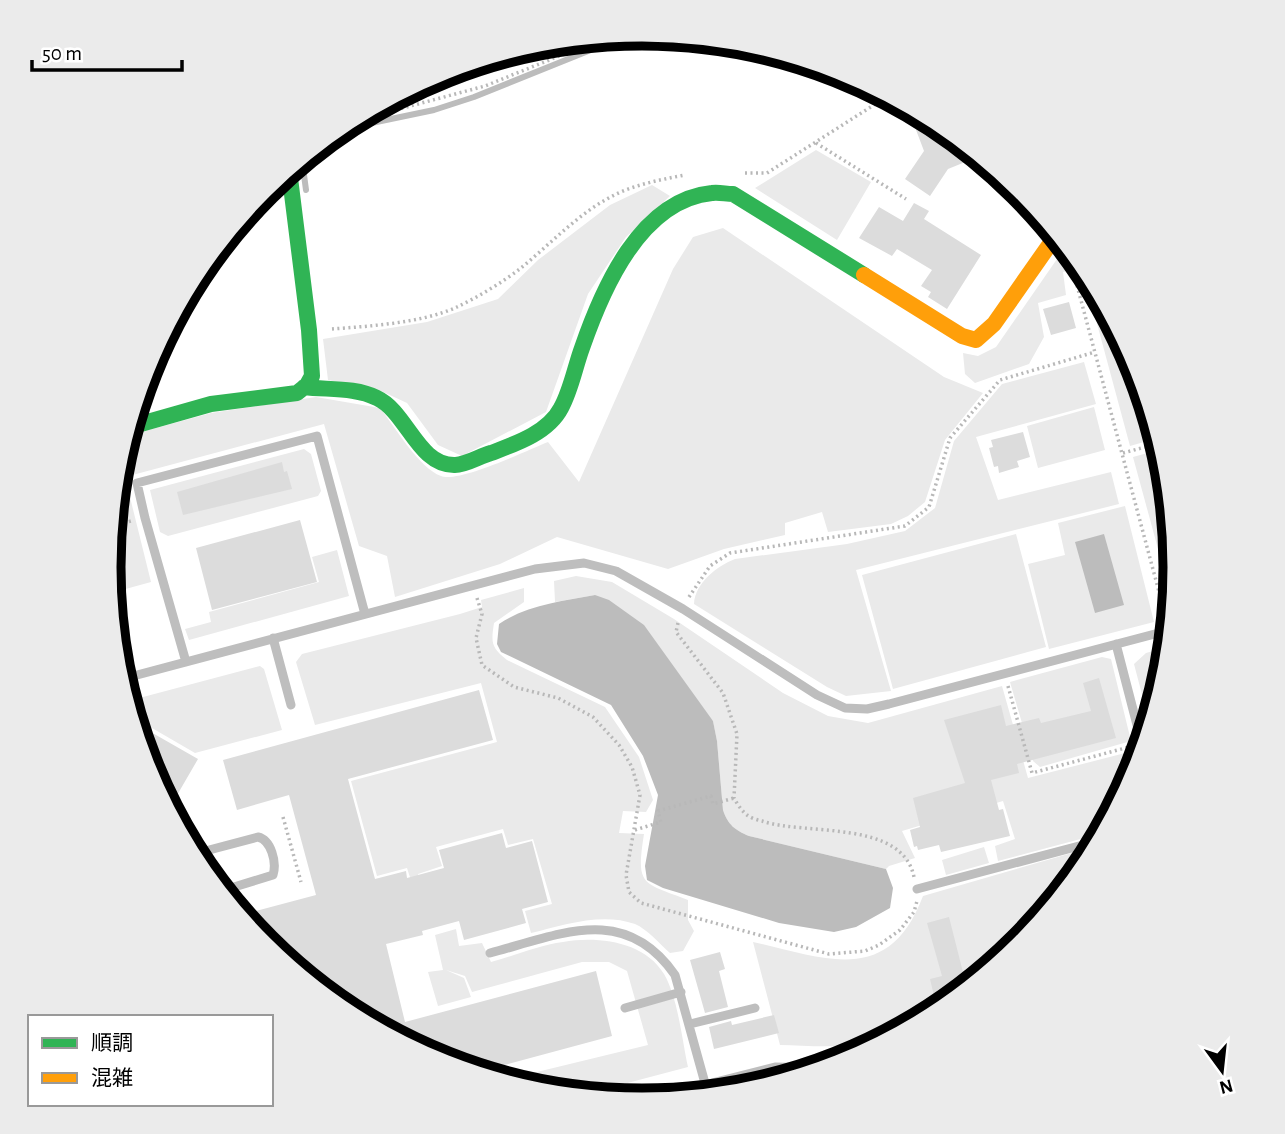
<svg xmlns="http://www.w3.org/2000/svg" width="1285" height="1134" font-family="'Alegreya Sans','Noto Sans JP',sans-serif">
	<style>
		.green { fill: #eaeaea }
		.water { fill: #bcbcbc }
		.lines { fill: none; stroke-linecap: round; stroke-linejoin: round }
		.stream { stroke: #bcbcbc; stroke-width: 6 }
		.building { fill: #dcdcdc }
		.path { stroke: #b8b8b8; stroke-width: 3.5; stroke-dasharray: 2 3.5; stroke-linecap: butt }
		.lane { stroke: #bebebe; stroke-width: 9 }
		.fast { stroke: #30b455; stroke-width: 16 }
		.slow { stroke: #ff9f0a; stroke-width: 16 }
		.rim { fill: none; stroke: #000; stroke-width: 9 }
	</style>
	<rect width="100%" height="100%" fill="#fff"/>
	<path class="green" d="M568 41 461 83 457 68 539 43Z
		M816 150 871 182 837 240 755 188Z
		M652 185 670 196 626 237 588 294 546 412 462 456 438 445 407 403 379 390 328 380 323 339 427 322 498 299 538 260 610 205Z
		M723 228 944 377 983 393 945 440 925 502 908 516 891 524 828 532 822 512 785 523V535L724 549 668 569 557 537 500 564 395 597 387 556 359 546 324 424 125 477 151 582 111 593C107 546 113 481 127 436L211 413 316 397 380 408C395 427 419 468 441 476 459 483 528 450 548 442L579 482 673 269 693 237Z
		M1066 246 1083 266 1063 272 1066 295 1038 303 1044 337 1029 364 975 383 965 374 963 353 978 356 996 347Z
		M1094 285 1136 363 1158 438 1130 446 1089 294Z
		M1084 362 1096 404 976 437 998 500 1111 472 1119 504 856 570 891 691 846 696 827 687 694 604C695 583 717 566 735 559L847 544 905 531 935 508 954 441 1002 384Z
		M1094 407 1105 450 1038 468 1027 426Z
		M304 449 311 454 321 491 318 496 168 536 160 532 150 490Z
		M1162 449 1166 463 1176 567 1173 604 1133 457Z
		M1125 506 1154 622 1049 649 1028 564 1065 555 1058 523Z
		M1016 534 1046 647 893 689 862 575Z
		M337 550 349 596 189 640 185 629 211 622 209 612 319 582 312 557Z
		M576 576 612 582 674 619 783 693 828 716 868 723 1002 686 1028 778 1133 751 1137 765 1135 772 1103 833 998 861 995 846 1015 839 1003 801 902 831 915 858 889 866 886 869 749 836C735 830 728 825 723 810L717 741 713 721 595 595 555 602 554 581Z
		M524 588V602L494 623C491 643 491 647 507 660L605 707 639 757 653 800 646 812 623 811 619 833 644 834C636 886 641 882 688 900V920L694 931 683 951 670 953C660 944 647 929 635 924 602 912 563 925 531 933L525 911 552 904 533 839 508 845 503 829 436 847 442 866 418 874 424 894 416 896 407 868 377 876 351 781 497 742 481 683 315 725 296 662 302 654 460 614 482 607 481 600Z
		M1168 647 1166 672 1150 725 1134 664 1146 653Z
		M1102 657 1111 659 1131 741 1040 767 1033 761 1010 682Z
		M260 666 264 669 282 730 195 753 133 717 128 701Z
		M1096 846C1060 912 961 1008 891 1036 858 1050 815 1046 780 1045L753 942C827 959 889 986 923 896Z
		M984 847 989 863 946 875 942 860Z
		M456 929 459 946 482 943 491 962C514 956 539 945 563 942 597 936 644 941 664 974 678 998 682 1040 688 1067L582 1095 538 1090 504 1080 648 1045 627 971 609 962H582L472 992 465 976 446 970 464 978 471 997 438 1006 428 972 443 970 435 935Z"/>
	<path class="water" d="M1104 534 1124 605 1095 613 1075 542Z
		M595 595 609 600 644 625 713 721 717 741 723 810C728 825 735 830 749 836L886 869 893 888 890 908 856 927 834 932 779 923 663 888 647 880 645 866 658 795 643 756 611 705 501 652 497 644 499 624C527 605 562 601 595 595Z"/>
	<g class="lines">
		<path class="stream" d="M338 130 434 110 474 97 628 35
			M302 160 306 190
			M258 199 275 196"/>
	</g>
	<path class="building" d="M907 106 939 123 980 156 948 169 930 196 905 179 924 151Z
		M914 203 929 211 924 219 981 255 947 309 928 297 931 292 921 286 932 270 897 249 892 256 859 238 879 207 903 221Z
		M1069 302 1076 328 1051 335 1043 309Z
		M1023 432 1030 457 1017 461 1019 467 999 473 998 466 994 467 989 448 993 447 991 440Z
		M282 462 284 472 287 471 292 489 183 515 177 492Z
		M300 520 317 582 212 610 196 548Z
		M1099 678 1116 738 1017 764 1019 773 991 780 999 810 1003 809 1010 836 941 852 939 845 918 850 917 846 914 847 910 830 920 827 913 798 965 783 944 720 1001 705 1006 726 1039 718 1041 723 1091 711 1083 683Z
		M479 690 493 740 348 779 375 879 406 871 407 878 444 868 439 850 502 833 506 848 532 841 548 902 522 909 526 923 464 940 459 921 422 931 423 935 386 944 405 1022 596 971 612 1036 478 1072 438 1060 346 1011 305 977 302 966 294 969 265 944 241 915 316 895 289 795 237 810 223 760Z
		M135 723 198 759 169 809 149 771Z
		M949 917 967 988 952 1000 936 1004 930 979 942 976 927 923Z
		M720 952 725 969 719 971 728 1007 705 1013 690 960Z
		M774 1015 779 1033 714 1049 709 1027 731 1021 732 1025Z"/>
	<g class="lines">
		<path class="path" d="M358 117 388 112 485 86 606 37
			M816 143 906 199
			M745 173H767L888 96
			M1089 275 1075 278 1166 618
			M332 329C371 326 422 323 457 307 478 297 503 282 521 268 554 241 583 208 623 191 643 183 664 179 685 175
			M1123 453 1160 443
			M113 526 131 521
			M689 597 710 566 730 553 905 526 929 507 950 438 1000 380 1095 352
			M477 598 482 614 476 638 482 665 514 687 558 698 593 717 619 745 632 767 640 795 626 875 629 892 641 903 829 954 865 951 879 945 900 930 914 912 917 901
			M678 623 676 632 723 693 737 734 734 798C737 804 742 811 747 815 751 818 757 820 762 821 806 836 902 819 914 877
			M1008 686 1032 773 1129 747
			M283 817 301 882
			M635 830 661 822 658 811 711 796 713 804 734 798"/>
		<path class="lane" d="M273 638 291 705
			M1116 644 1143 748
			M186 662 145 518 137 483 317 436 365 614
			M122 679 535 569 584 563 616 571 683 609 817 695 845 708 867 709 889 704 1170 630
			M194 854 258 837C271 840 277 862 273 875L221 891
			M917 889 1098 841
			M490 953C561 934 625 903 675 975L708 1094
			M625 1008 681 992
			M690 1024 755 1008
			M645 1100 775 1067 821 1068"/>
		<path class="fast" d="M304 387C328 390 355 387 377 398 407 412 418 466 455 465 466 465 480 456 491 453 515 444 548 433 561 408 571 390 575 367 582 348 602 290 640 200 712 193 719 192 726 194 733 194L864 275
			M130 427 211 404 297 393 307 385 312 376 309 330 289 170"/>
		<path class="slow" d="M864 275 962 336 976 340 994 324 1057 234"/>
	</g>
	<path d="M0 0H1285V1134H0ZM121 567a521 521 0 1 1 1042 0a521 521 0 1 1-1042 0Z" fill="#ebebeb" fill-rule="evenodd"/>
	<path class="rim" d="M121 567a521 521 0 1 1 1042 0a521 521 0 1 1-1042 0Z"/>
	<rect x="28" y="1015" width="245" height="91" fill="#ffffff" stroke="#999999" stroke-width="2"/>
	<rect x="42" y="1038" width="35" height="10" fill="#30b455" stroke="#999999" stroke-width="2"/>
	<text x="91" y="1050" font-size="21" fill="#000000">順調</text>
	<rect x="42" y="1073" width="35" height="10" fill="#ff9f0a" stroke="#999999" stroke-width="2"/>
	<text x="91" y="1085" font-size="21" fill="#000000">混雑</text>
	<g transform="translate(1222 1071) rotate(165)" stroke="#ffffff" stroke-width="5" paint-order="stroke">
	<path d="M0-5L12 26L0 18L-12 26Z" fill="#000000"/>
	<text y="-10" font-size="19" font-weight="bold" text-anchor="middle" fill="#000000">N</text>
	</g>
	<path d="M32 60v10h150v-10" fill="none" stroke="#000000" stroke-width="3.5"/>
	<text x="42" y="60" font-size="21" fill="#000000" stroke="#ffffff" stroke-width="5" paint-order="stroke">50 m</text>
</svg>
